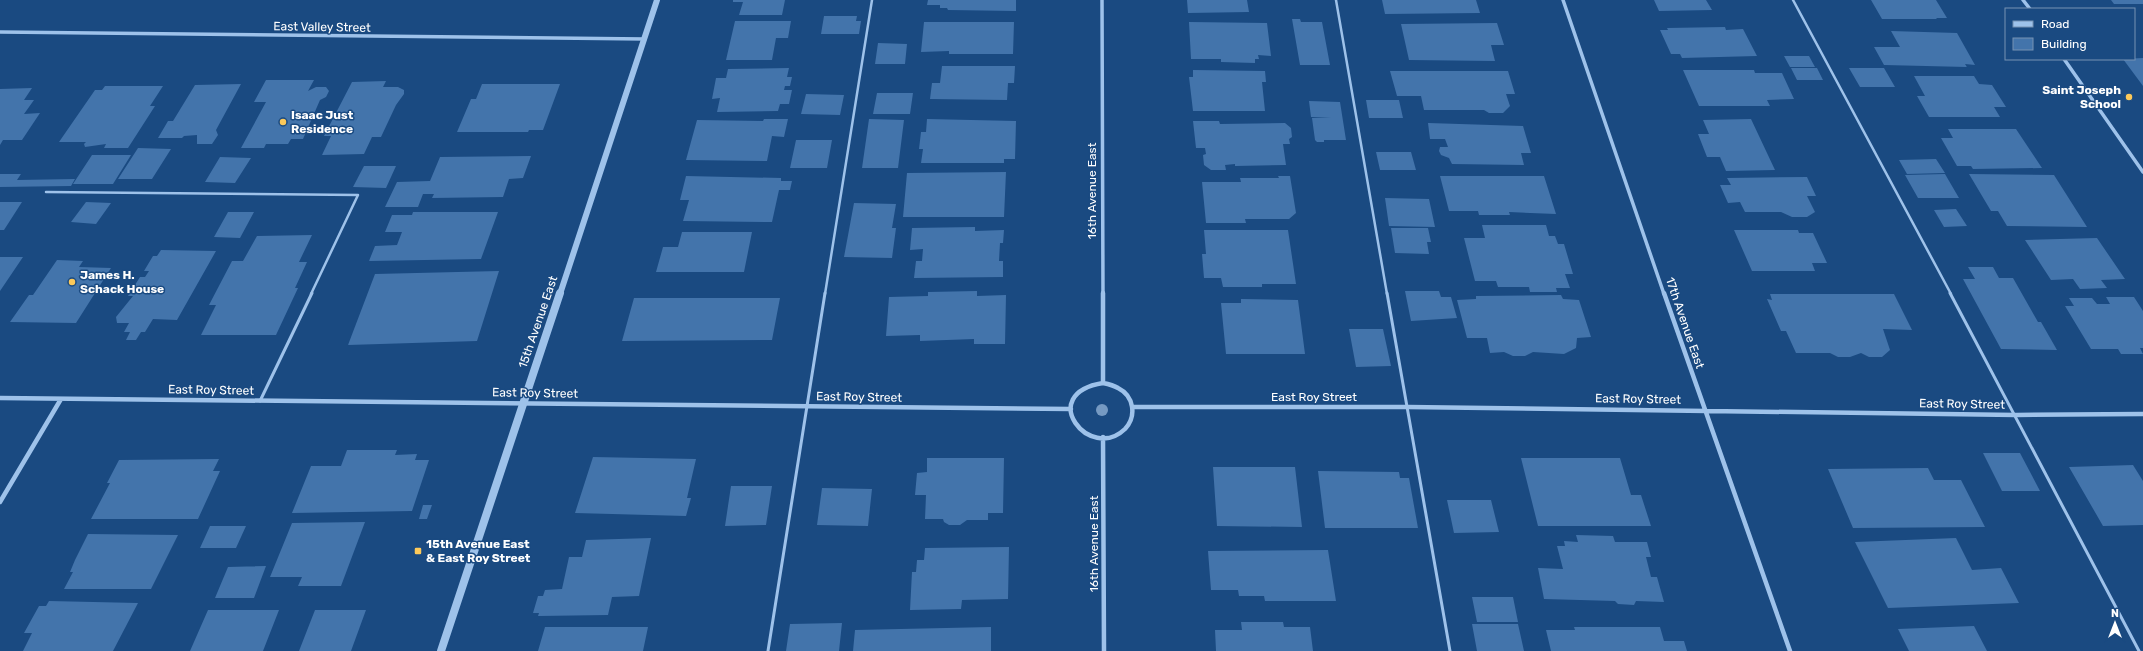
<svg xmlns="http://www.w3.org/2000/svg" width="2143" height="651" font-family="Rubik,sans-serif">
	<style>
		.building { fill: #4374ab }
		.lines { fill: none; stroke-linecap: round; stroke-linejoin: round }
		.service-far1 { stroke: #9ec2ea; stroke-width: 2.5 }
		.service { stroke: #9ec2ea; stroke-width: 3 }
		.minor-far1 { stroke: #9ec2ea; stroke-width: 3.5 }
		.minor { stroke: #9ec2ea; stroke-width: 4.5 }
		.tertiary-far1 { stroke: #9ec2ea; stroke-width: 6 }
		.tertiary { stroke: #9ec2ea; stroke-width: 8 }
		.tree { fill: #769ac2 }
		.poi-dot { fill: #fcc95a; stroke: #1a4a81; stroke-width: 1.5 }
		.labels { text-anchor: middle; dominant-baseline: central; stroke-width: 3; stroke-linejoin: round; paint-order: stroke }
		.street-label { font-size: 12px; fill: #fff; stroke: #1a4a81 }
		.poi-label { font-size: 12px; font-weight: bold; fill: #fff; stroke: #1a4a81; text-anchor: start }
	</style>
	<rect width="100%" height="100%" fill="#1a4a81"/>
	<path class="building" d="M733 0H785L782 15H739L743 2H733Z
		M928 0H1016V11L948 10 947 8H940V5H927Z
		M1187 0H1247L1249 12 1188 13Z
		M1382 0H1476L1480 13 1385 14Z
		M1654 0H1706L1712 10 1659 11Z
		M1871 0H1936L1947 18H1936L1937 19H1882Z
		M2111 0H2143V4H2114Z
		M824 16H857L856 21H861L859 34H821Z
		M1292 19H1300L1301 22H1322L1330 65H1300Z
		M735 21H791L788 38H776L772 60H726Z
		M924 22H1014L1013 54H949V51L921 52Z
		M1189 22 1267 23 1271 56 1258 55 1259 59H1255V63L1221 62V59H1191Z
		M1497 23 1504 45H1491L1495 61 1409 60 1401 24Z
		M1725 27 1726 30 1743 29 1757 56 1682 58 1680 54H1671L1660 30H1668L1667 28Z
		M1891 31 1957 33 1975 65 1965 64 1967 67 1884 65 1874 47H1900Z
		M878 43 907 44 905 64H875Z
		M1784 56H1809L1815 67H1790Z
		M2143 58V86L2123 59Z
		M942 66H1015L1014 83H1008L1007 100 930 99 932 83H940Z
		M789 68 787 77H792L790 86H785L784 90H792L789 104H780L778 111 717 112 720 98 712 99 716 78H726L728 69Z
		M1791 68H1817L1823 80H1797Z
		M1849 68H1884L1895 87H1860Z
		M1193 70 1265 71 1266 82H1262L1265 111H1193L1189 77H1193Z
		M1683 70H1754L1755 73H1782L1794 99 1767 100 1770 106H1699Z
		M1390 71H1508L1515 94H1506L1510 106 1503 113H1489L1484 110H1424L1421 96H1397Z
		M1914 76H1974L1979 84 1992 85 2006 107H1994L2000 117H1929L1917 96H1925Z
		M266 80H314L308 91 316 87H326L329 91 326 97 320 100 303 139H291L288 144H266L264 148H241L266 102H254Z
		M386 81 383 87H398L404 90V94L396 105 381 137H372L364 154 322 155 331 136H324L352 82Z
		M241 84 216 130 218 135 212 144H197V135L184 136 182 138H158L168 121H173L195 85Z
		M482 84H560L543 130H529L528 132H457L471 99H476Z
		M105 86H163L150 106H155L128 148H104L106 144 85 147 84 144 86 142H59L95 90H102Z
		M32 88 24 100H34L24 114 40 113 22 140H3L0 145V89Z
		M877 93H913L910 114H873Z
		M806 94 844 95 840 115 801 114Z
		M1366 100H1399L1403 118H1369Z
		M1309 101 1340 102 1346 140H1324V142H1317L1315 140 1312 118H1331L1311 117Z
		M764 119H788L784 137 772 136 767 161 686 160 697 120 763 121Z
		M869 119 904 120 898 168H862Z
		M927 119 1016 121 1015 159H1004V163H921L923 149H919L921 132H926Z
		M1751 119 1775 170 1726 171 1720 157H1707L1698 134H1709L1703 120Z
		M1193 121H1219L1220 124 1285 123 1291 128 1292 137 1289 139 1290 144H1283L1286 165 1235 166V164L1225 165 1226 170H1211L1204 165 1203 155 1206 154 1205 148H1196Z
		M1428 123 1523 126 1531 153H1521L1524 165 1452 164 1449 158 1441 155 1439 151 1440 147H1448L1445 139H1430Z
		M1948 129H2016L2042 168 1973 169 1971 166H1957L1941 138H1953Z
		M796 140H832L827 168H790Z
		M138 148 171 149 152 179H118Z
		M1376 152H1411L1416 170H1380Z
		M92 155H131L113 184H73Z
		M531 156 523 178 509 179 503 197 432 198 434 194H423L418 207H385L397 182 430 181 440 157Z
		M220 157 251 158 235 183 205 182Z
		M1936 159 1945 173 1907 174 1899 160Z
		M364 166H396L386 188 353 187Z
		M1006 172 1004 217H903L907 173Z
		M0 174H21L17 180 75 179 71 186 0 187Z
		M1945 174 1959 198H1918L1905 175Z
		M1969 174 2054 175 2087 227 2007 226 1998 211H1991Z
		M686 176 781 178V181H792L790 190H779L772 222 683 221 689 200H680Z
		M1278 176H1290L1296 213 1289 219H1245L1246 223H1206L1202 182H1241L1240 178H1279Z
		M1440 176H1544L1556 214 1509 212 1510 215H1479L1478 211H1449Z
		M1807 177 1816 196H1807L1815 212 1807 217H1792L1781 212H1745L1740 202 1728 203 1720 185H1731L1727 178Z
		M1385 198 1429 199 1435 227 1389 226Z
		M0 202H22L4 230H0Z
		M86 202 111 203 96 224 71 222Z
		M854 203 896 204 892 228H896L892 258 844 257Z
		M1956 209 1967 226 1944 227 1934 210Z
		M228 212H254L240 238 214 237Z
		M413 212H498L481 259 369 261 375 246 397 245 402 232H385L392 215H412Z
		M1482 225H1546L1549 236H1555L1558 244H1564L1573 274H1565L1570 288H1556L1557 292H1530L1529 287H1498L1496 281H1475L1464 238H1485Z
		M975 227V231L1004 230 1003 243H1000L999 261H1003V277L914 278 916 261H922L923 249 910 250 912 228Z
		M1391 228H1428L1431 242H1427L1429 254 1395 253Z
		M1204 230H1288L1296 284H1262V287H1223L1221 278H1204L1202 254H1206Z
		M1734 230H1798L1799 233H1813L1827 263H1812L1815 271H1752Z
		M682 232H752L744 272H656L663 247H678Z
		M312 235 299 262H307L295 288H298L276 335H201L216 305H209L232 261H243L257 236Z
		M2097 238 2125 279 2101 280 2107 288 2080 289 2073 279 2051 280 2025 240Z
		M161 250 216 251 177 320 153 319 145 332H141L136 340H126L130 332H124L129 323H117L116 317 133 296H128L140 277H145L149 271H144L153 256H157Z
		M0 257H23L0 291Z
		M57 260 83 261 79 267 111 268 76 323 10 322 29 295H33Z
		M1968 267H1993L1999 278H2013L2038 322H2041L2057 350 2001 349 1963 279H1975Z
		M499 271 477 341 348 345 375 274Z
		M977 291V296L1006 295 1005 344H974V339L920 341V335L886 336 889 297 928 296V292Z
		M1405 291H1439L1441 297H1451L1457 318 1411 321Z
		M1770 294H1894L1912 330 1883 329 1890 350 1882 357H1869L1861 353 1850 357H1838L1830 353H1796L1786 331H1781L1767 299 1772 300Z
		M1561 295 1563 299 1579 300 1591 337 1577 338 1576 348 1564 354 1533 352 1525 356H1513L1504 352 1490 353 1487 338H1467L1457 300 1476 299V296Z
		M2106 297H2134L2143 311V348H2140L2143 354H2121L2118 349H2091L2065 306H2074L2069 298H2092L2097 304H2110Z
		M634 298H780L772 340 622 341Z
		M1241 299 1298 300 1305 354H1226L1221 303H1241Z
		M1349 329H1383L1391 366 1356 367Z
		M347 450H397L395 455 417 454 415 460H429L412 511 292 513 311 466H341Z
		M1983 453H2020L2040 491H2002Z
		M593 457 696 459 687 498H691L686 516 575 513Z
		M927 458H1004L1003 513H988V520H967L960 525H949L944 522 943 519H925L926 495H915L917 473 927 472Z
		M1521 458H1620L1631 495H1641L1651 526H1538Z
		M219 459 213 471H220L198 519H91L110 483H107L119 460Z
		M2133 465 2143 481V525L2103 526 2069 467Z
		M1213 467H1295L1302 527 1217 526Z
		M1928 468 1934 480H1961L1985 527 1853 528 1828 469Z
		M1318 471 1399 472 1400 478H1409L1418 528H1325Z
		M731 486H772L766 525 725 526Z
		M822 488 872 489 868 526 817 525Z
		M1447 500H1491L1499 532 1454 533Z
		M423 505H432L427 519H419Z
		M365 522 341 586H298L302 577H270L292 523Z
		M210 526H246L236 548H200Z
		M88 534 178 535 151 589H64L73 572H70L75 560Z
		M1576 535 1613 536 1615 542H1647L1651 557H1646L1651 577H1657L1664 602 1636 601 1634 605 1618 604 1615 601 1544 599 1538 568 1563 569 1557 546H1565L1564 541 1578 542Z
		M651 538 639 596 612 597 608 615 538 616 539 613H533L538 596H543L545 590 562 589 569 557H582L586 540Z
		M1956 538 1972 570 2001 568 2019 603 1888 608 1855 542Z
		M1009 547 1008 599 962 600 961 609 910 610 912 572H916L917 560H924L925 548Z
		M1328 550 1336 601H1265L1264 596H1239L1238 590H1211L1208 551Z
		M266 566 254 598H215L228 567Z
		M1472 597H1513L1518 622H1477Z
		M49 601 138 603 113 651H23L32 633H24L39 606H46Z
		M208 610H279L263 651H190Z
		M315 610H366L351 651H299Z
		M1241 622H1283L1284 627H1310L1313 651H1216L1215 630H1242Z
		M842 623 839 651H786L790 624Z
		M1472 624H1518L1524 651H1477Z
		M1974 626 1987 651H1909L1898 629Z
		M545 627H648L643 651H538Z
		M991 627V651H853L855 630Z
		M1574 627H1660L1664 641H1684L1687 651H1551L1546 630H1575Z"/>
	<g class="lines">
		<path class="service-far1" d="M1336 0 1387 294
			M1793 0 1951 294
			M46 192 358 195 311 294
			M825 294 872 0"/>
		<path class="service" d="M1387 293 1450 651
			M1950 293 2139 651
			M260 401 312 293
			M768 651 825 293"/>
		<path class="minor-far1" d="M1102 0 1103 294
			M1563 0 1664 294
			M2023 0 2030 9
			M0 32 645 39
			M2064 59 2143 172"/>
		<path class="minor" d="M1103 293V383
			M1664 293 1790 651
			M1103 383C1108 384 1113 385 1118 388 1134 396 1137 416 1125 429 1090 463 1035 394 1103 383Z
			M0 398 1071 409
			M1133 407H1408L2016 415 2143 414
			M1103 437 1104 651
			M0 502 61 399"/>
		<path class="tertiary-far1" d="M560 294 657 0"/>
		<path class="tertiary" d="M441 651 560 293"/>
	</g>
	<circle class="tree" cx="1102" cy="410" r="6"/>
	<g class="poi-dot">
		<circle cx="2129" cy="97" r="4"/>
		<circle cx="283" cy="122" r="4"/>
		<circle cx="72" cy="282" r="4"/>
		<rect x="414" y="547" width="8" height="8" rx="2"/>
	</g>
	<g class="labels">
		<g class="street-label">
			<text transform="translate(322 27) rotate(1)">East Valley Street</text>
			<text transform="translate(1092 191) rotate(-90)">16th Avenue East</text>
			<text transform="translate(538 322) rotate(-71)">15th Avenue East</text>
			<text transform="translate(1685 323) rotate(71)">17th Avenue East</text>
			<text transform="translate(211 390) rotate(1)">East Roy Street</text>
			<text transform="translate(535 393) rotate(1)">East Roy Street</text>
			<text transform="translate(859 397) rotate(1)">East Roy Street</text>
			<text x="1314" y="397">East Roy Street</text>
			<text transform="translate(1638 399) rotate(1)">East Roy Street</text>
			<text transform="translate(1962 404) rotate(1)">East Roy Street</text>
			<text transform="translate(1094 544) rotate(-90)">16th Avenue East</text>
		</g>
		<g class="poi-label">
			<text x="2121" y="90" text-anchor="end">Saint Joseph<tspan x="2121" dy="14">School</tspan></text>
			<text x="291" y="115">Isaac Just<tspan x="291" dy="14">Residence</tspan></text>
			<text x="80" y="275">James H.<tspan x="80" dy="14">Schack House</tspan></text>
			<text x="426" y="544">15th Avenue East<tspan x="426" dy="14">&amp; East Roy Street</tspan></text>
		</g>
	</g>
	<rect x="2005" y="8" width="130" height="52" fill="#1a4a81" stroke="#7692b3"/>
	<rect x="2013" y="21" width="20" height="6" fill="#9ec2ea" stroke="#7692b3"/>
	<text x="2041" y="28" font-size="12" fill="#ffffff">Road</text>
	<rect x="2013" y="38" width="20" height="12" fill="#4374ab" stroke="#7692b3"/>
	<text x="2041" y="48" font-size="12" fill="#ffffff">Building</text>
	<g transform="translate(2115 623)" stroke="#1a4a81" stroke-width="3" paint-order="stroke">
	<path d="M0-3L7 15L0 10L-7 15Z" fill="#ffffff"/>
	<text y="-6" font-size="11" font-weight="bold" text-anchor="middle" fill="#ffffff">N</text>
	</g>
</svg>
